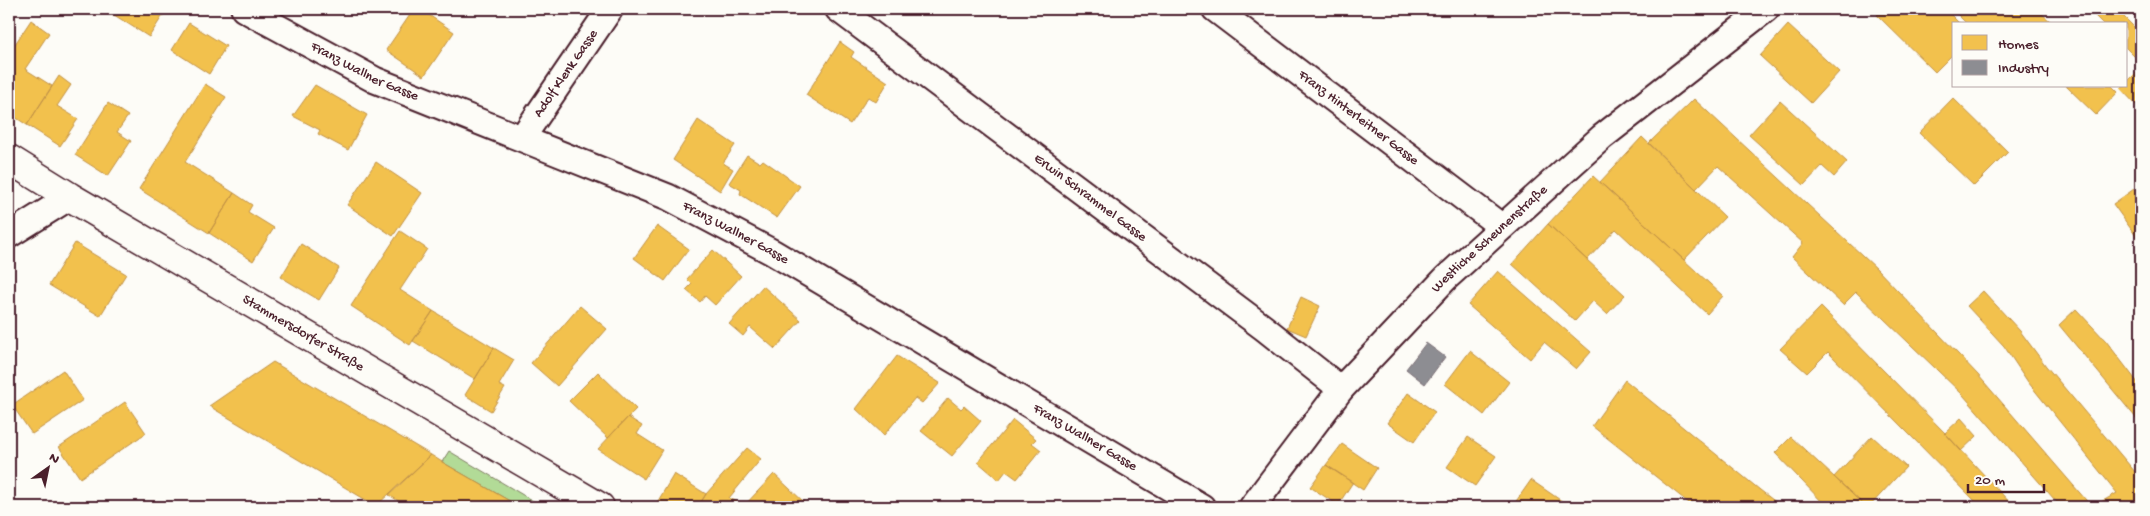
<svg xmlns="http://www.w3.org/2000/svg" width="2150" height="516" font-family="'Gochi Hand',sans-serif">
	<style>
		.green { fill: #b2db97; stroke: #7e7d61 }
		.homes { fill: #f2c14e; stroke: #c09044 }
		.industry { fill: #8d8d92; stroke: #796c73 }
		.lines { fill: none; stroke-linecap: round; stroke-linejoin: round }
		.street-casing { stroke: #4a1f2b; stroke-width: 29 }
		.secondary-casing { stroke: #4a1f2b; stroke-width: 31 }
		.street { stroke: #fdfcf7; stroke-width: 25 }
		.secondary { stroke: #fdfcf7; stroke-width: 28 }
		.labels { text-anchor: middle; dominant-baseline: central; stroke-width: 5; stroke-linejoin: round; paint-order: stroke }
		.street-label { font-size: 14px; fill: #4a1f2b; stroke: #fdfcf7 }
	</style>
	<rect width="100%" height="100%" fill="#fdfcf7"/>
	<filter id="ink" filterUnits="userSpaceOnUse"><feTurbulence type="fractalNoise" baseFrequency=".02" numOctaves="2"/><feDisplacementMap in="SourceGraphic" scale="10" xChannelSelector="R" yChannelSelector="G"/><feConvolveMatrix kernelMatrix="1 2 1 2 8 2 1 2 1" color-interpolation-filters="sRGB"/></filter>
	<g filter="url(#ink)">
		<path class="green" d="M449 451 543 507H520L442 462Z"/>
		<path class="homes" d="M113 9H167L149 37 111 13Z
			M414 9H420L454 32 424 76 386 50Z
			M1883 9H1945L1960 24H1954V53L1935 72 1877 15Z
			M1952 9H2037L2053 24H1967Z
			M2088 9H2116L2141 34V63L2126 48V24H2103Z
			M31 20 49 33 25 69 52 86 27 125 9 113V53Z
			M189 23 226 46 209 74 172 50Z
			M1788 25 1839 72 1811 103 1760 56Z
			M840 42 854 52 851 57 888 82 876 102 868 97 850 124 806 95Z
			M2141 68V110L2120 88 2126 86V83Z
			M59 76 71 85 57 106 78 119 60 146 27 125Z
			M205 84 226 97 185 162 234 193 209 233 139 189Z
			M315 85 367 115 348 150 318 134 320 130 293 116Z
			M2066 86H2112L2118 92 2096 115Z
			M1953 98 2008 152 1974 186 1919 133Z
			M1694 99 1877 269 1978 375 2092 507H2061L1963 395 1856 292 1843 305 1792 257 1803 243 1718 166 1696 189 1649 143Z
			M1780 101 1847 162 1834 177 1822 166 1804 185 1749 135Z
			M108 103 128 116 117 132 131 141 108 176 75 155Z
			M698 120 735 145 723 163 733 169 720 191 673 160Z
			M1642 137 1725 217 1684 260 1600 182Z
			M747 155 760 163 763 160 800 186 777 218 740 194 741 190 729 183Z
			M376 162 422 193 393 236 347 205Z
			M1593 176 1723 296 1707 314 1616 229 1587 260 1548 224Z
			M2134 189 2141 200V243L2113 204Z
			M234 193 252 205 248 212 274 228 253 261 209 233Z
			M1548 224 1625 295 1607 314 1593 301 1575 321 1512 264Z
			M657 226 689 249 665 281 634 258Z
			M400 231 427 249 400 290 433 311 410 345 351 306Z
			M75 243 126 274 100 316 49 285Z
			M301 244 339 268 319 300 281 277Z
			M713 250 741 276 715 305 705 296 700 302 686 290 692 284 687 279Z
			M1498 271 1591 352 1576 369 1544 342 1530 359 1468 305Z
			M763 286 801 320 775 349 750 327 743 336 729 324Z
			M1983 291 2020 331 2046 366 2141 479V507H2092L2117 493 2028 382 2004 346 1967 306Z
			M1301 297 1320 306 1306 336 1287 328Z
			M580 306 607 329 557 386 531 363Z
			M1821 307 1945 433 2014 507H1981L1828 352 1807 373 1780 349Z
			M2076 309 2106 341 2141 387V424L2059 325Z
			M433 311 494 348 475 379 413 341Z
			M494 348 514 360 499 385 505 388 491 411 465 395Z
			M1470 351 1509 382 1484 415 1445 384Z
			M897 356 940 383 922 403 915 398 884 435 856 409Z
			M273 362 431 455 376 506 209 406Z
			M63 370 83 400 32 434 12 405Z
			M598 372 636 409 608 438 569 401Z
			M1625 380 1760 490 1782 507H1694L1592 426Z
			M1408 393 1435 412 1414 442 1387 423Z
			M948 398 961 409 964 406 981 421 952 456 921 431Z
			M125 402 146 433 80 478 59 447Z
			M628 417 642 426 637 434 662 450 644 479 598 449Z
			M1961 418 1977 436 1961 451 1945 433Z
			M1013 420 1036 439 1032 443 1041 450 1017 479 1006 471 999 480 978 462Z
			M1872 436 1906 467 1869 507H1866L1834 477Z
			M1468 437 1496 456 1475 486 1447 467Z
			M1791 437 1834 477 1866 507H1827L1775 453Z
			M1342 444 1377 468 1363 490 1326 465Z
			M747 448 761 459 729 498 745 506 743 507H698L706 494Z
			M431 455 442 462 520 507H408L389 495Z
			M1326 465 1353 482 1338 505 1310 487Z
			M674 474 706 494 698 507 655 506Z
			M774 474 805 503 801 507H743Z
			M1531 480 1569 506 1568 507H1512Z"/>
		<path class="industry" d="M1426 343 1445 357 1425 384 1406 369Z"/>
		<g class="lines">
			<defs>
				<g id="street">
					<path id="s1" d="M244 9 375 80 668 197 772 252 1202 507"/>
					<path id="s2" d="M838 9 1264 328 1341 389"/>
					<path id="s3" d="M1215 9 1502 227"/>
					<path id="s4" d="M522 138 610 9"/>
					<path d="M9 235 70 197"/>
					<path id="s5" d="M1252 507 1341 389 1446 278 1602 137 1766 9"/>
				</g>
				<g id="secondary">
					<path id="s6" d="M9 159 70 197 600 507"/>
				</g>
			</defs>
			<use href="#street" class="street-casing"/>
			<use href="#secondary" class="secondary-casing"/>
			<use href="#street" class="street"/>
			<use href="#secondary" class="secondary"/>
		</g>
	</g>
	<g class="labels">
		<g class="street-label">
			<text stroke="none"><textPath href="#s1" startOffset="136">Franz Wallner Gasse</textPath></text>
			<text stroke="none"><textPath href="#s4" startOffset="78">Adolf Klenk Gasse</textPath></text>
			<text stroke="none"><textPath href="#s3" startOffset="180">Franz Hinterleitner Gasse</textPath></text>
			<text stroke="none"><textPath href="#s2" startOffset="315">Erwin Schrammel Gasse</textPath></text>
			<text stroke="none"><textPath href="#s1" startOffset="541">Franz Wallner Gasse</textPath></text>
			<text stroke="none"><textPath href="#s5" startOffset="359">Westliche Scheunenstraße</textPath></text>
			<text stroke="none"><textPath href="#s6" startOffset="342">Stammersdorfer Straße</textPath></text>
			<text stroke="none"><textPath href="#s1" startOffset="946">Franz Wallner Gasse</textPath></text>
		</g>
	</g>
	<rect width="2150" height="516" fill="none" stroke="#fdfcf7" stroke-width="30"/>
	<rect x="15" y="15" width="2120" height="486" fill="none" stroke="#4a1f2b" stroke-width="2" filter="url(#ink)"/>
	<rect x="1952" y="22" width="175" height="65" fill="#fdfcf7" stroke="#b5a4a5"/>
	<rect x="1962" y="35" width="25" height="15" fill="#f2c14e" stroke="#b5a4a5"/>
	<text x="1998" y="48" font-size="15" fill="#4a1f2b">Homes</text>
	<rect x="1962" y="60" width="25" height="15" fill="#8d8d92" stroke="#b5a4a5"/>
	<text x="1998" y="72" font-size="15" fill="#4a1f2b">Industry</text>
	<g transform="translate(48 468) rotate(33)" stroke="#fdfcf7" stroke-width="4" paint-order="stroke">
	<path d="M0-4L9 19L0 12L-9 19Z" fill="#4a1f2b"/>
	<text y="-8" font-size="14" font-weight="bold" text-anchor="middle" fill="#4a1f2b">N</text>
	</g>
	<path d="M1968 484v8h76v-8" fill="none" stroke="#4a1f2b" stroke-width="2.5"/>
	<text x="1975" y="484" font-size="15" fill="#4a1f2b" stroke="#fdfcf7" stroke-width="4" paint-order="stroke">20 m</text>
</svg>
